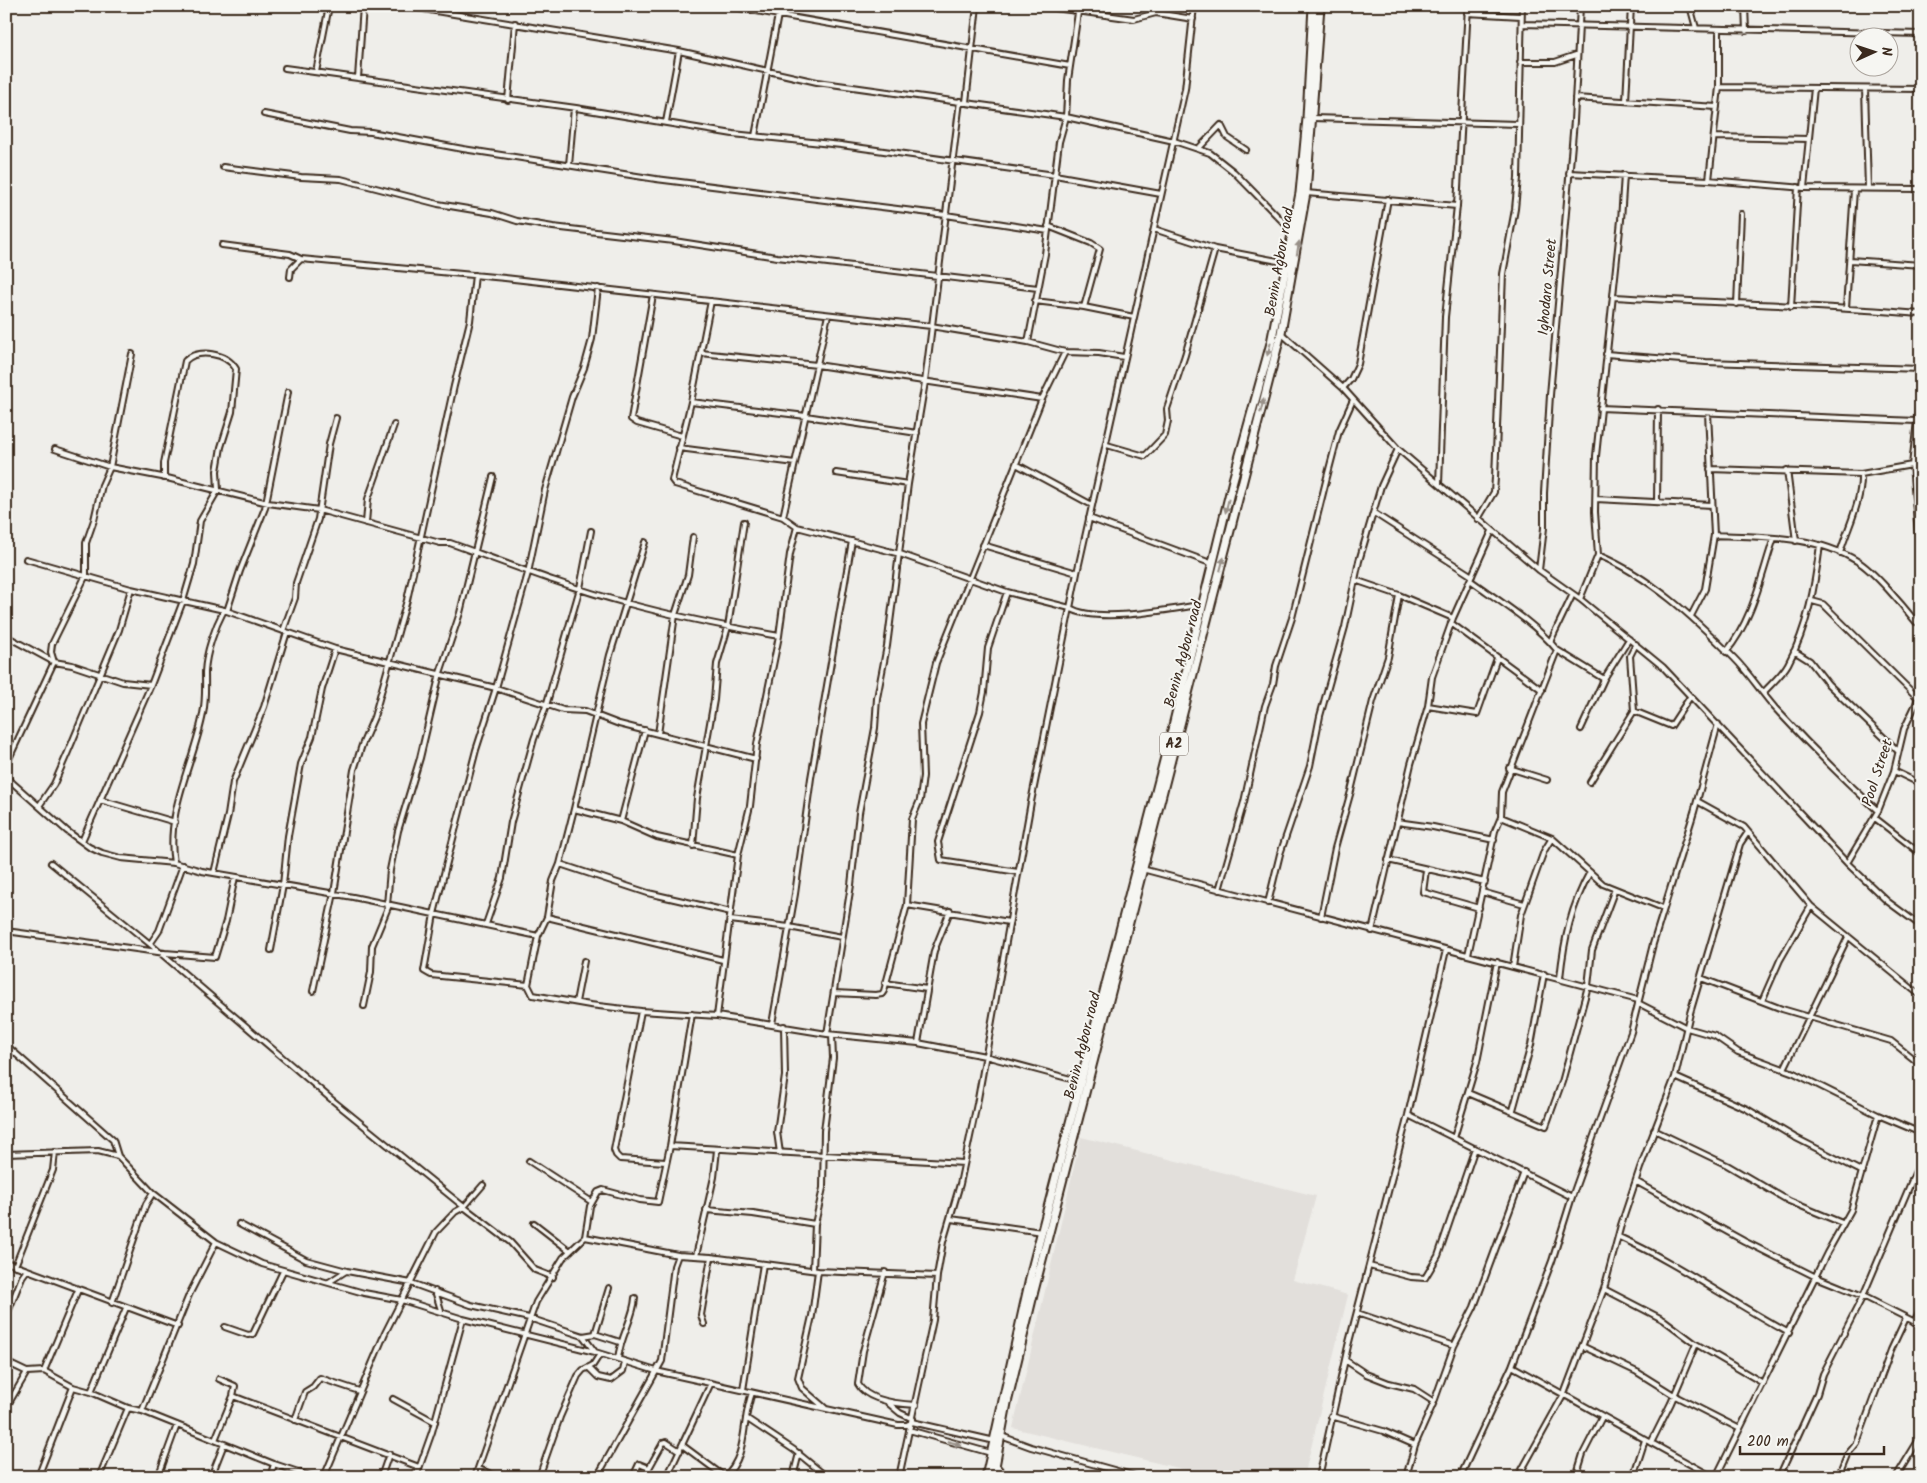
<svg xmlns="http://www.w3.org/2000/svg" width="1927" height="1483" font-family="Kalam,sans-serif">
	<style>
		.built { fill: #e2dfdb }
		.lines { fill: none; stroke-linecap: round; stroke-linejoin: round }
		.minor-casing { stroke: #3b2a1e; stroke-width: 8 }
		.trunk-casing { stroke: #3b2a1e; stroke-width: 11 }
		.minor { stroke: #f6f6f2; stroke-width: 4 }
		.trunk { stroke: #f6f6f2; stroke-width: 7 }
		.oneway { fill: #989088 }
		.labels { text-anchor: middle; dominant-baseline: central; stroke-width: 4; stroke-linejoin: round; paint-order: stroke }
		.shield { fill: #f6f6f2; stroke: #73675e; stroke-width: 1 }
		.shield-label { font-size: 14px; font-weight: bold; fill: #3b2a1e }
		.street-label { font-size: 15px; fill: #3b2a1e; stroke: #f6f6f2 }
	</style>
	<rect width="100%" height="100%" fill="#efeeea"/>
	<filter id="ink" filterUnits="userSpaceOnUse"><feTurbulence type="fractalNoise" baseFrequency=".02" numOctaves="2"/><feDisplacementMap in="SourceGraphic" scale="10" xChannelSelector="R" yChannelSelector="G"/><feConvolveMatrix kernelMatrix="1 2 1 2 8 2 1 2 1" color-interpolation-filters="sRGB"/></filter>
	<g filter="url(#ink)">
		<path class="built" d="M1081 1137 1316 1196 1293 1280 1348 1295 1304 1477H1215L1013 1428Z"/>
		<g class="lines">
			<defs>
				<path id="minor" d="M405 6 679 51 817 82 1066 117 1174 141 1210 153 1234 172 1292 231
					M728 6 1070 66
					M1041 6 1134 19 1156 13 1193 19
					M1454 6 1468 7
					M1690 6 1696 28
					M1745 6 1746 31
					M1467 13 1521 16
					M1522 24 1921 34
					M1520 62H1555L1576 55
					M285 68 576 108 733 134 841 145 1055 175 1161 194
					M316 72 329 6
					M358 78 363 6
					M1719 87 1921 89
					M1865 89 1868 188
					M1575 98 1717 107
					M508 100 515 23
					M1626 101 1631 6
					M966 102 977 6
					M264 114 350 131 371 132 463 149 656 179 946 215 1048 231
					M1313 118 1518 124
					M666 122 679 51
					M755 136 778 15
					M1714 137 1809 139
					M1198 149 1221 125 1227 137 1246 150
					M569 165 574 108
					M223 167 301 177 341 179 438 204 492 213 517 221 553 227 674 241 777 257 1038 288
					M1569 173 1709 180 1804 188 1921 189
					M1709 180 1719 87V30
					M1804 188 1814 88
					M1306 193 1457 206
					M1048 226 1091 243 1100 249 1084 307
					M1154 229 1215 249 1288 263
					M222 245 290 254 301 259 505 278 931 326 1028 342 1065 352 1099 353 1124 357
					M1850 260 1921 265
					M290 277 291 269 301 259
					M653 295 631 419 637 423 682 436
					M1614 297C1716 303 1819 305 1921 314
					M711 301 691 402 672 480 675 484 783 517 797 527 900 554 1007 592 1070 608C1096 624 1173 609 1204 604
					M1035 301 1084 307 1134 317
					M1737 304 1741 214
					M1791 307 1798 187
					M1846 308 1854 190
					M1281 333 1343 388 1398 449 1539 570 1580 599 1663 667 1847 863 1887 901 1921 926
					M1028 342 1045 254 1059 142 1066 117 1068 80 1079 6
					M701 353 817 365 1042 399
					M1606 354 1706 362 1921 369
					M1921 386 1912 465 1921 568
					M1343 388 1351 379 1358 364 1388 199
					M691 402 806 416 917 433
					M1600 408 1916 421
					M1107 445 1145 456 1165 435 1168 421 1167 409 1185 355 1215 249
					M679 448 795 463
					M55 449 110 467 167 478 268 503 319 510 440 543H450C508 564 567 587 626 603 677 617 728 627 779 636
					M1016 464 1092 505
					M1710 469 1861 474 1912 465
					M1787 470 1796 541
					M836 473 908 484
					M1439 484 1445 317 1457 206 1468 6
					M1596 499 1712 505
					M1657 501 1658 409
					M1374 513 1472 576
					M783 517 828 315
					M1089 518 1213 564
					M1478 519 1494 492 1495 478 1503 274 1515 209 1518 178 1522 6
					M366 523 368 499 394 425
					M1714 535C1762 537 1815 535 1857 561 1873 570 1904 607 1916 622L1921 623
					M645 542 610 655 574 809 560 864 553 881 547 917 538 936 528 985 533 995 590 1005 641 1011 717 1016 827 1034 918 1043 985 1056 1082 1082
					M983 545 1077 573
					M1840 553C1848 526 1862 502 1861 474
					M1598 555C1651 577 1694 618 1734 658 1749 673 1761 692 1775 708 1808 744 1842 778 1878 811
					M26 559 131 589 224 610 335 649 496 688 563 710 585 711 619 724 756 759
					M1539 570 1544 528V493L1550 395 1574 121 1580 6
					M1355 580 1399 595 1453 618
					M1007 592 988 648 984 692 980 712 938 842 941 860 1018 872
					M1580 599 1598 555 1595 512 1596 456 1621 220 1624 175
					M1812 601 1823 604 1918 698
					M227 611 240 571 265 508 288 392
					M1691 616 1705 589 1714 535 1708 413
					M1451 623 1542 690
					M283 631 295 598 296 583 318 519 329 444 336 418
					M6 636 54 662 72 665 123 682 151 685
					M1550 642 1573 594
					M1557 650 1604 679
					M1794 651 1810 661 1828 684 1898 751
					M1726 652C1753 620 1761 576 1774 538
					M1763 693C1771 684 1782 675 1788 664 1808 627 1815 585 1820 545
					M1428 706 1477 714 1497 658
					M1634 711 1671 726 1690 697
					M1581 729 1604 679 1629 639
					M658 734 675 615 688 575 693 537
					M6 765 54 662 51 652 52 644 86 575V543L94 520 102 485 110 467 132 354
					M1509 768 1547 780
					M1894 771 1921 784
					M6 777 67 831 89 847 102 853 121 858 174 863 202 871 353 897 538 936
					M1590 782 1634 711 1630 656 1636 644
					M100 800 175 822
					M1697 801 1744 827 1811 906 1921 996
					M39 806 54 784 68 752 119 630 131 589
					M574 809 621 821 657 837 738 855
					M1501 817 1552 838 1603 884 1663 908
					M1875 818 1921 854
					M621 821 645 730
					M1397 822 1433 827 1494 840
					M82 841 151 685 183 601 194 564 200 521 218 490 217 471 221 447 232 412 236 369C227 353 198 348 185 361L164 463V478
					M693 846 697 798 714 700 717 664 728 627 744 522
					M1388 860 1485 882
					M51 863 150 944
					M174 863C165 812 194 762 203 714 206 699 205 686 205 672 206 652 215 627 224 610
					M1847 863 1878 811 1894 771 1904 729 1916 704 1921 686
					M560 864 648 893 731 912
					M183 865 159 931 150 944 331 1099 464 1207 455 1212 436 1232 385 1333 324 1477
					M1142 869 1638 1000
					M1426 870 1423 892 1479 908
					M214 873 228 815 233 782 264 707 287 632
					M1219 890 1244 802 1265 706 1273 684 1276 666 1292 618 1326 481 1339 431 1353 400
					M1482 892 1524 904
					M1268 903 1280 854 1310 766 1320 716 1345 627 1359 561 1381 486 1398 449
					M387 905 390 870 398 831 420 758 440 673 460 613 493 477
					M907 905 1009 922
					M547 917 723 960
					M1321 917 1335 848 1351 791 1373 701 1388 657 1399 595
					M730 920 789 927 842 937
					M486 924 502 878 511 822 534 739 546 706 580 588 591 531
					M6 931 165 953 215 957 226 921 235 877
					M1372 931 1411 764 1428 706 1432 677 1453 618 1492 531
					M271 950 283 885 288 836 301 764 312 737 322 689 335 649
					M1468 955 1495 831 1501 817 1502 792 1557 650C1534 622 1499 601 1470 580
					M1513 967 1521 915 1544 851 1552 838
					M1560 978C1564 940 1571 906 1590 872
					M1701 978 1782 1009 1891 1041 1921 1065
					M885 983 927 989
					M528 985 431 975 424 971 434 914 448 858 476 750 496 688 528 573 545 490 572 397 584 368 592 339 598 288
					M313 991 334 893 354 770 362 745 374 717 407 600 454 386 470 321 475 275
					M834 993 876 995 882 994 884 991 907 905 912 819 920 800 923 776 921 724 936 663 1042 399 1065 352
					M1762 1001 1780 960 1811 906
					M576 1002 584 961
					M1638 1003 1687 1028 1715 1036 1738 1052 1794 1073 1878 1115 1921 1133
					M364 1006 371 972 372 946 389 905
					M641 1011 614 1150 616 1155 620 1159 666 1162
					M717 1016 738 855 750 806 757 744 779 636 790 554 797 527
					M772 1024 795 894 811 778 852 541
					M827 1034 851 885 859 813 875 728 877 698 887 646 908 484 925 382 960 101
					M918 1043 934 951 950 911
					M6 1045 113 1140 118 1156 153 1193 216 1242 262 1264 364 1293 402 1300 463 1319 595 1352 656 1371 898 1425H907L912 1422 995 1441
					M1784 1069 1848 937
					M1675 1077 1747 1109 1794 1137 1863 1172
					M1468 1093 1546 1126 1562 1082 1588 986 1592 950 1615 889
					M1513 1110 1531 1045 1544 974
					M1408 1115 1572 1197
					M1654 1130 1727 1165 1789 1201 1842 1223
					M1454 1138 1477 1062 1497 962
					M670 1146 964 1163
					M780 1153 777 1132 785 1076 784 1026
					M6 1154 98 1151 118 1156
					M529 1161 592 1202
					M1637 1182 1744 1241 1816 1277 1863 1296 1921 1325
					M483 1185 464 1207 510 1242 535 1270 553 1277
					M706 1210 753 1214 815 1224
					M951 1219 1042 1232
					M534 1223 570 1251
					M239 1224 306 1260 347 1271 411 1283 471 1305 529 1318 583 1336 595 1334 620 1342
					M585 1237 678 1255 711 1257 818 1271 937 1276
					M1619 1237C1678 1263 1731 1302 1789 1333
					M696 1256 714 1177 717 1150
					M6 1262 178 1326
					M15 1266 53 1170 55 1152
					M1369 1266 1411 1277 1425 1278 1438 1256 1475 1148
					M813 1270 815 1224 823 1188 824 1131 833 1058 832 1035
					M818 1271 812 1316 798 1378 802 1388 825 1408
					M885 1272 863 1351 858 1384C867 1401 898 1404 916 1405
					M329 1282 346 1271
					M1604 1289 1664 1320 1696 1344 1763 1383
					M435 1291 441 1310
					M112 1303 146 1204 153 1193
					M1357 1313 1454 1346
					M6 1317 22 1277 27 1270
					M1914 1322 1921 1308
					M704 1324 701 1315 711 1257
					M225 1327 248 1335 253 1334 283 1271
					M595 1334 609 1288
					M583 1336 595 1352
					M1582 1346 1637 1372 1677 1397 1740 1429
					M618 1359C620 1336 634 1318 635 1298
					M1345 1360 1366 1374 1389 1383 1414 1389 1434 1402
					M6 1362 27 1372
					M1512 1366 1713 1477
					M589 1368 598 1377 611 1380 623 1371 625 1362
					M44 1371 78 1290
					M743 1390 763 1264
					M91 1392 126 1308
					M233 1396 419 1467
					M393 1399 435 1422
					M888 1403 900 1413 913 1419
					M6 1408 27 1372 44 1371 73 1387 91 1392 128 1408 142 1411 274 1464 313 1477
					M142 1411 189 1295 216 1242
					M1331 1416 1383 1431 1415 1445
					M746 1418 794 1450 827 1477
					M295 1420 305 1392 313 1387 320 1378 359 1391
					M909 1430 991 1453
					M1001 1436 1031 1447 1139 1477
					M215 1440 233 1396 235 1386 219 1379
					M1651 1443 1671 1403 1696 1344
					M682 1445 725 1477
					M996 1465 1006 1477
					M479 1469 498 1477
					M38 1477 73 1387
					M99 1477 128 1408
					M158 1477 177 1425
					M211 1477 224 1444
					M270 1477 274 1464
					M381 1477 389 1454
					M416 1477 432 1432 463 1319
					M475 1477 536 1302 563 1258 585 1237 590 1206 598 1192 603 1190 640 1200 658 1202 670 1146 692 1014
					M539 1477 560 1417 578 1376 583 1370 593 1365 600 1354
					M597 1477 662 1361 674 1266 678 1255
					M633 1477 639 1464 649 1468 663 1443 666 1442 680 1451
					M667 1477 711 1383
					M724 1477C749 1456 741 1421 752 1393
					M793 1477 799 1453
					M899 1477 933 1320 937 1276 943 1242 960 1184 978 1099 1031 802 1077 573 1185 89 1194 6
					M1319 1477 1348 1346 1408 1115 1446 950
					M1406 1477 1415 1445 1434 1402 1454 1346 1474 1307 1524 1172
					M1460 1477 1512 1366 1552 1261 1572 1197 1631 1032 1653 944 1694 812 1718 724
					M1518 1477 1564 1394 1604 1289 1621 1225 1640 1168 1675 1077 1690 1013 1740 844 1748 832
					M1576 1477 1583 1454 1602 1417
					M1633 1477 1645 1440
					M1716 1477 1827 1253 1851 1210 1878 1115
					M1779 1477 1817 1394 1823 1374 1863 1296 1921 1159
					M1838 1477 1847 1455 1857 1443 1891 1350 1906 1318
					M1896 1477 1921 1436"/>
				<path id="trunk" d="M986 1477 1033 1265 1172 730 1233 480 1271 343 1300 193 1307 118 1313 6
					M993 1477 1007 1403 1034 1291 1281 333 1306 193 1320 6"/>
			</defs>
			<use href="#minor" class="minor-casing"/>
			<use href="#trunk" class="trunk-casing"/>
			<use href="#minor" class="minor"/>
			<use href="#trunk" class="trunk"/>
		</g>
		<defs><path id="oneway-solid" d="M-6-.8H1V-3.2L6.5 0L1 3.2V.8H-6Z" transform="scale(1.25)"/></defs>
		<g class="oneway">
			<use href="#oneway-solid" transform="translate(1298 248) rotate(-80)"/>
			<use href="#oneway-solid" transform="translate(1269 349) rotate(105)"/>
			<use href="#oneway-solid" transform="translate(1262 406) rotate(-76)"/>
			<use href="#oneway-solid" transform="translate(1227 506) rotate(103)"/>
			<use href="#oneway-solid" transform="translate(1222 564) rotate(-75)"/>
			<use href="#oneway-solid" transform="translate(954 1443) rotate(15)"/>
		</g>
	</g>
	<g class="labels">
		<rect class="shield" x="1160" y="732.5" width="28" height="23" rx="4"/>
		<g class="shield-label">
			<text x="1174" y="744">A2</text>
		</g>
		<g class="street-label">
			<text transform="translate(1280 262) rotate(-80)">Benin Agbor road</text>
			<text transform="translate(1548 287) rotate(-85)">Ighodaro Street</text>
			<text transform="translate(1184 654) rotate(-75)">Benin Agbor road</text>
			<text transform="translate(1878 773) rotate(-72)">Pool Street</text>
			<text transform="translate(1083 1046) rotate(-76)">Benin Agbor road</text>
		</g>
	</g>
	<rect width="1927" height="1483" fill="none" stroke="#f6f6f2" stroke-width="25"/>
	<rect x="12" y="12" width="1902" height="1458" fill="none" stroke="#3b2a1e" stroke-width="2" filter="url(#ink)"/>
	<g transform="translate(1874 52) rotate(87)"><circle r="24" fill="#f6f6f2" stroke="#aba49d"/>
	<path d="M0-4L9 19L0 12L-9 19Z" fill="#3b2a1e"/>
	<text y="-8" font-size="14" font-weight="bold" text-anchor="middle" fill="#3b2a1e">N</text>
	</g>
	<path d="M1740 1446v8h144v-8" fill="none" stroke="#3b2a1e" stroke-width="2.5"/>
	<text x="1747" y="1446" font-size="15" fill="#3b2a1e" stroke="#f6f6f2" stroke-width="4" paint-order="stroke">200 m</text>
</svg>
